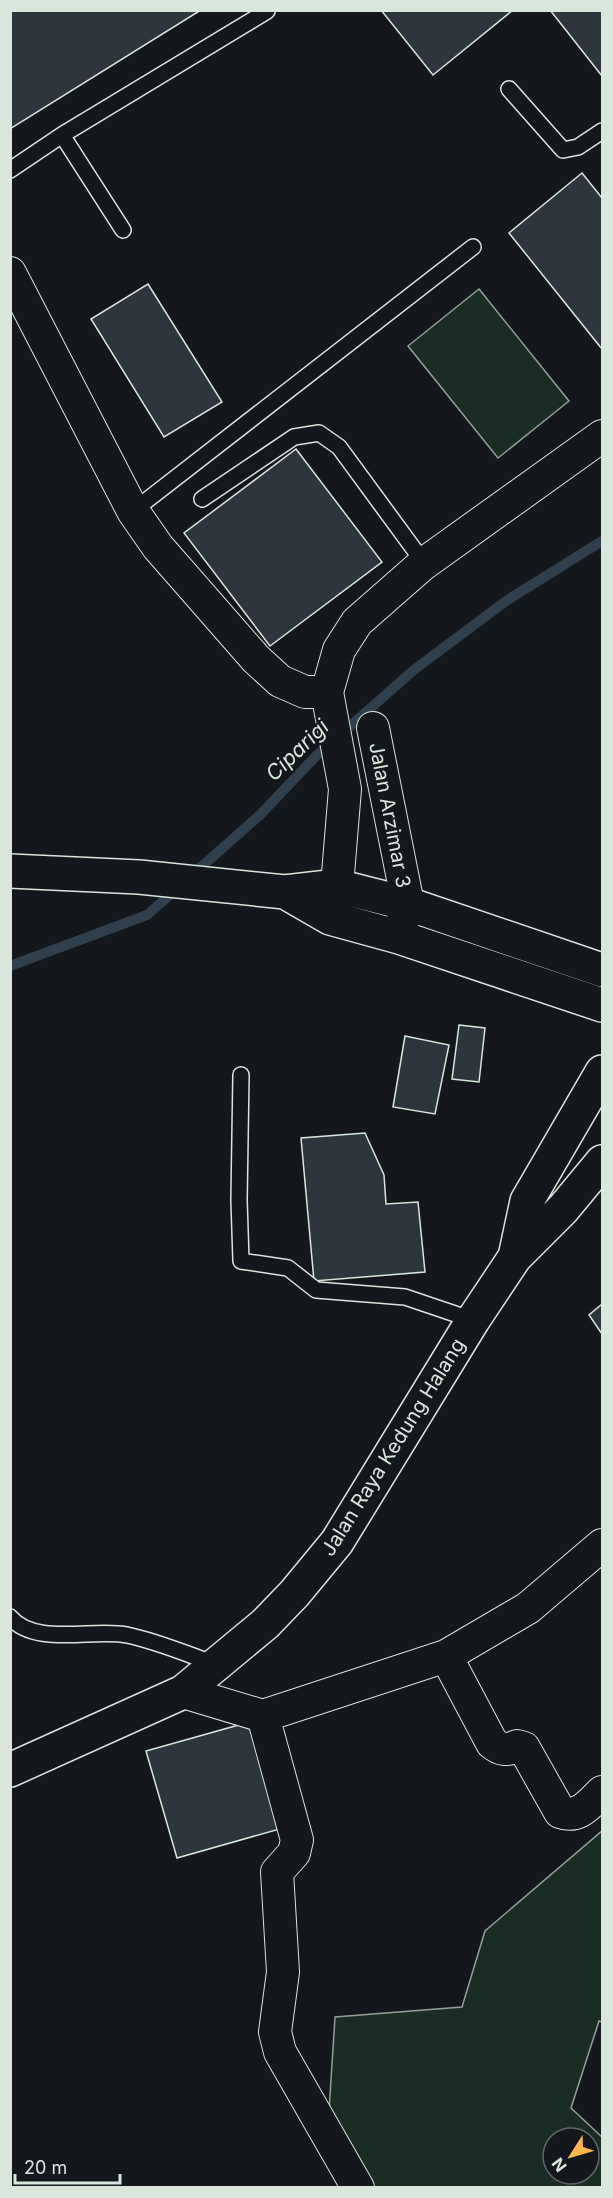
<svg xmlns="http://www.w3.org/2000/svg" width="613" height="2198" font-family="Inter,sans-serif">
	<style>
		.green { fill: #1a2d24; stroke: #939e99; stroke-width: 1.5; fill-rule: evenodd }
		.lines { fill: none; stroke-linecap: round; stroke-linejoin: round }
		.stream { stroke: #2f3f4d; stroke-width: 10 }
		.building { fill: #2c363c; stroke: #d8e6dc; stroke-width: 1.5 }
		.lane-casing { stroke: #d8e6dc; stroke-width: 18 }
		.street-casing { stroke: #d8e6dc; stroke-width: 34 }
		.secondary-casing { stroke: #d8e6dc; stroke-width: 36 }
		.highway-casing { stroke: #d8e6dc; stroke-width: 36 }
		.lane { stroke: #14181c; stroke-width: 15 }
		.street { stroke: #14181c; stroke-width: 32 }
		.secondary { stroke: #14181c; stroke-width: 33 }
		.highway { stroke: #14181c; stroke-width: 33 }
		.labels { text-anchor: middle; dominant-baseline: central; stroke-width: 4.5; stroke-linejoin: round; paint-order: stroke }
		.street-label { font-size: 20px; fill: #d8e6dc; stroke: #14181c }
		.water-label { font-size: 21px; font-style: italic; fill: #d8e6dc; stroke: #14181c }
	</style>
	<rect width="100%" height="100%" fill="#14181c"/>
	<path class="green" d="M479 289 569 401 498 458 408 346Z
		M602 1831V2022L599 2021 571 2108 602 2137V2187H366L328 2127 335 2017 462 2007 485 1931ZM553 2138H589V2174H553Z"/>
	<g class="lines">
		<path class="stream" d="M192 875 260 815 316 756 415 669 506 601 602 541
			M10 966 147 915 179 887"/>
	</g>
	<path class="building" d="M10 10H201L10 129Z
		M381 10H513L433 75Z
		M550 10H602V76Z
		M582 173 602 198V349L509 233Z
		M148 284 222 402 164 437 91 319Z
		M296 449 382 562 270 646 184 533Z
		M459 1025 485 1028 479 1082 452 1079Z
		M405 1036 449 1045 435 1114 393 1107Z
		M365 1133 384 1175 386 1204 418 1202 425 1272 314 1281 301 1138Z
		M602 1304V1334L589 1315Z
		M260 1719 290 1826 177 1858 146 1751Z"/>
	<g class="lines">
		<defs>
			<path id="lane" d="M509 89 563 150 578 147 602 131
				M62 135 123 230
				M10 170 62 135 267 11
				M202 499 294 437 319 433 339 447 416 552 422 565
				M133 511 473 247
				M241 1075 239 1200 241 1261 288 1268 316 1290 405 1297 473 1320
				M10 1617C35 1647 94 1628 127 1635 156 1641 187 1654 215 1664"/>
			<path id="street" d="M10 273 133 511 158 547 256 659 280 681 305 692H327
				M373 728 408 904 401 927
				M331 911 337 886 345 789 327 692 339 650 357 622 422 565 602 436
				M446 1656 492 1743C501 1750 507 1751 517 1746L524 1748 560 1812C579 1819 589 1804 602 1792
				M183 1692 263 1716 446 1656 528 1608 602 1545
				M263 1716 297 1840 294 1853 277 1872 283 1972 275 2032 280 2052 358 2188"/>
			<path id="secondary" d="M515 1257 527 1201 602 1072
				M10 1770 183 1692 265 1624 294 1594 337 1542 473 1320 515 1257 563 1209 602 1162"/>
			<path id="highway" d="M10 871 139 877 285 892 337 886 408 904 602 970
				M285 892 330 918 399 937 602 1005"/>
		</defs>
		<use href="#lane" class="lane-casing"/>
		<use href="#street" class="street-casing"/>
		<use href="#secondary" class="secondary-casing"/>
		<use href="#highway" class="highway-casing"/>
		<use href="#lane" class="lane"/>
		<use href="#street" class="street"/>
		<use href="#secondary" class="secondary"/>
		<use href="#highway" class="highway"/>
	</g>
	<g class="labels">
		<g class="street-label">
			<text transform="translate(390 815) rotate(79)">Jalan Arzimar 3</text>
			<text transform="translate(393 1447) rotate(-58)">Jalan Raya Kedung Halang</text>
		</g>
		<g class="water-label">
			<text transform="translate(297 750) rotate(-44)">Ciparigi</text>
		</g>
	</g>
	<rect width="613" height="2198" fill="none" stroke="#d8e6dc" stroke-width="24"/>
	<g transform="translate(571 2156) rotate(233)"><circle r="28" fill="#14181c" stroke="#626a69" stroke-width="1.5"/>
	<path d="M0-4.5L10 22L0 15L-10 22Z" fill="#ffb74d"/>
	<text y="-9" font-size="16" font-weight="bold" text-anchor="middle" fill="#d8e6dc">N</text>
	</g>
	<path d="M15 2174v9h105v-9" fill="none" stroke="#d8e6dc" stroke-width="3"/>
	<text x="24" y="2174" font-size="18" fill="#d8e6dc" stroke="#14181c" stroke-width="4.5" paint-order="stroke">20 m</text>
</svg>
